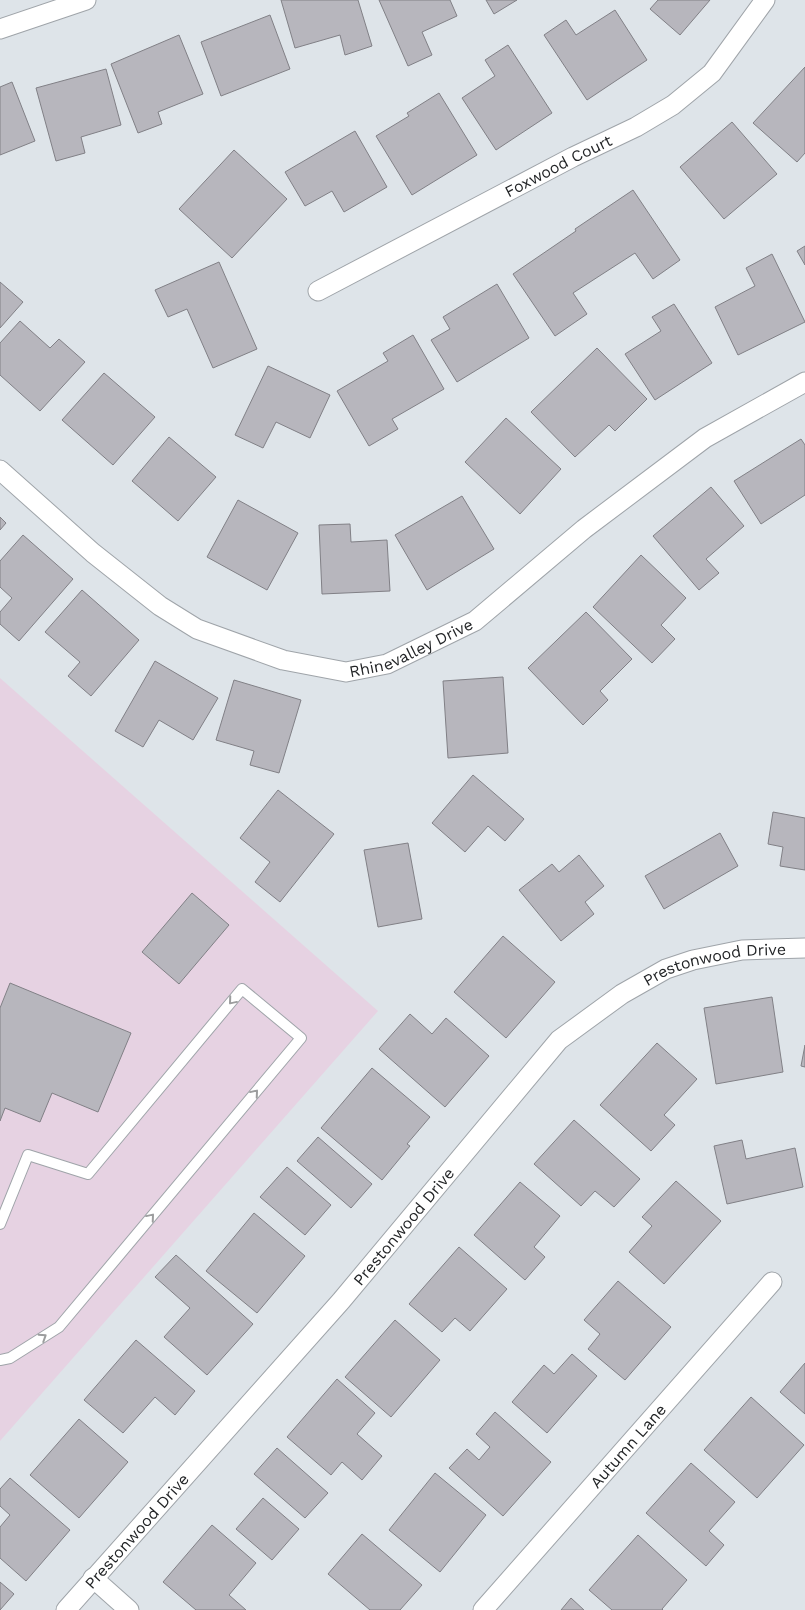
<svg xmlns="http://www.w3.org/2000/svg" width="805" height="1610" font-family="'Work Sans',sans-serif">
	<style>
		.education { fill: #e6d2e2 }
		.building { fill: #b7b6bd; stroke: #818086 }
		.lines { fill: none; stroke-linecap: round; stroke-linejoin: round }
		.service-casing { stroke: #9fa4a9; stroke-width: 12 }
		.minor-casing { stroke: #9fa4a9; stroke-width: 21 }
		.service { stroke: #fff; stroke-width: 10 }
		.minor { stroke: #fff; stroke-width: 19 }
		.oneway { stroke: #9c9d9e }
		.labels { text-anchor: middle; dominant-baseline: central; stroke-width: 5; stroke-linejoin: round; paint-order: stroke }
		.street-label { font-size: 16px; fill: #232527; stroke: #ebf1f6 }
	</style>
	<rect width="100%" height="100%" fill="#dee4e9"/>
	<path class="education" d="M0 678 378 1011 0 1441Z"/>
	<path class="building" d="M281 0H358L372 46 345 55 340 35 295 48Z
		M379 0H450L457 16 422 32 432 55 408 66Z
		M486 0H517L494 14Z
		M658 0H710L680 35 650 9Z
		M615 10 647 60 587 100 544 35 566 20 576 35Z
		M270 15 290 69 221 96 201 42Z
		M179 35 203 94 158 112 162 124 138 133 111 64Z
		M508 45 552 113 496 150 462 98 495 76 485 60Z
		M805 67V153L797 162 753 123Z
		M106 69 121 125 81 137 85 153 56 161 36 88Z
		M12 82 35 141 0 155V87Z
		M439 93 477 155 412 195 376 136 409 116 407 113Z
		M732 122 777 174 724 219 680 167Z
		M355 131 387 187 344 212 332 191 305 206 285 172Z
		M234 150 287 199 232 258 179 209Z
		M633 190 680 260 653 279 635 253 573 293 587 314 555 336 513 274 576 231 575 229Z
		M805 246V265L797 251Z
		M772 254 805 322 738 355 715 307 755 286 746 268Z
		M219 262 257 349 213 368 187 309 168 317 155 290Z
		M0 282 23 302 0 328Z
		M497 284 529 338 457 382 431 340 450 329 443 317Z
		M674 304 712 363 655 400 625 354 661 331 652 317Z
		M20 321 50 348 59 339 85 362 40 411 0 375V343Z
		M413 335 444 389 392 419 398 429 369 446 337 391 388 361 383 353Z
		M597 348 647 399 615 431 609 425 575 457 531 412Z
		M268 366 330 395 310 438 276 422 263 448 235 435Z
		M104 373 155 417 113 465 62 420Z
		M506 418 561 469 520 514 465 462Z
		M169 437 216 477 178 521 132 481Z
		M801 439 805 445V495L761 524 734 481Z
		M711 487 744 526 706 559 719 573 699 590 653 536Z
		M462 496 494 549 427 590 395 535Z
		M238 500 298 533 267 590 207 557Z
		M0 517 6 523 0 530Z
		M350 524 351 542 387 540 390 591 322 594 319 525Z
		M23 535 73 579 19 641 0 624V612L12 598 0 587V561Z
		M641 555 686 598 661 625 675 639 652 663 593 607Z
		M82 590 139 640 91 696 68 676 80 662 45 632Z
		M586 612 632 659 600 691 608 700 583 725 528 668Z
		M155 661 218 698 193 740 159 720 143 747 115 731Z
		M503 677 508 753 448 758 443 681Z
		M234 680 301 700 279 773 250 765 254 751 216 740Z
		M473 775 524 819 505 841 488 826 465 852 432 823Z
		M278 790 334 834 280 902 255 882 270 862 240 838Z
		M773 812 805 818V870L780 866 783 847 768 844Z
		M720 833 738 866 664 909 645 876Z
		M408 843 422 919 378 927 364 850Z
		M579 855 604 886 585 902 594 914 561 941 519 890 552 864 559 872Z
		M192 893 229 925 179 984 142 952Z
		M503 936 555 982 506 1038 454 992Z
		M10 983 131 1033 98 1112 52 1093 40 1122 5 1108 0 1121V1008Z
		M772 997 783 1072 716 1084 704 1008Z
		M410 1014 432 1034 446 1018 489 1056 445 1107 379 1049Z
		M657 1043 697 1079 664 1115 675 1125 651 1151 600 1105Z
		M805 1045V1067L801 1066Z
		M372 1068 430 1117 407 1144 410 1146 382 1180 321 1128Z
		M574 1120 640 1179 614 1207 595 1191 581 1206 534 1164Z
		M318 1137 372 1184 351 1208 297 1161Z
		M742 1140 746 1159 795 1148 803 1187 727 1204 714 1146Z
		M287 1167 331 1205 305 1235 260 1197Z
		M676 1181 721 1221 664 1284 629 1252 652 1226 642 1217Z
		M520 1182 560 1216 534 1247 545 1257 525 1280 474 1235Z
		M254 1213 305 1256 257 1313 206 1271Z
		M459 1247 507 1289 470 1331 455 1318 442 1332 409 1304Z
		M176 1255 253 1324 207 1375 164 1337 190 1308 155 1277Z
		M618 1281 671 1327 625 1380 588 1349 600 1334 584 1320Z
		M395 1320 440 1360 391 1417 345 1377Z
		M136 1340 195 1391 175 1415 155 1397 123 1433 84 1400Z
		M572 1354 597 1376 547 1433 512 1402 544 1365 554 1374Z
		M805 1363V1414L780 1392Z
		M337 1379 375 1413 357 1434 382 1456 362 1480 342 1462 331 1475 287 1437Z
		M751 1397 804 1445 757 1498 704 1450Z
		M495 1412 551 1462 503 1516 449 1468 467 1449 479 1460 490 1447 476 1434Z
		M79 1419 128 1462 79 1518 30 1475Z
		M277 1448 328 1493 305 1518 254 1474Z
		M691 1463 735 1502 709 1531 724 1545 706 1566 646 1513Z
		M435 1473 486 1515 440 1572 389 1530Z
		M10 1478 70 1530 26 1581 0 1558V1527L10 1515 0 1506V1489Z
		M263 1498 299 1529 272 1560 236 1529Z
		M212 1525 256 1563 229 1595 246 1610H196L163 1582Z
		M362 1534 422 1585 400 1610H370L328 1574Z
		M638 1535 687 1580 662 1609 663 1610H612L589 1590Z
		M0 1582 14 1594 0 1610Z
		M571 1598 584 1610H561Z"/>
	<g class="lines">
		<defs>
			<path id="service" d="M0 1224 28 1155 88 1174 242 989 301 1038 59 1327 10 1358 0 1360"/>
			<g id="minor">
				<path d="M0 29 86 0"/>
				<path id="s1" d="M318 291 573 157 636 127 673 105 712 73 765 0"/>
				<path id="s2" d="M0 470 93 553 160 606 197 629 283 660 346 672 387 664 475 621 584 529 705 438 805 382"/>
				<path d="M93 1578 129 1610"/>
				<path id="s3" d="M66 1610 341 1301 559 1040 622 994 666 969 693 960 742 950 805 948"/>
				<path id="s4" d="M483 1610 772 1282"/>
			</g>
		</defs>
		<use href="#service" class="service-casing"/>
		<use href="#minor" class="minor-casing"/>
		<use href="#service" class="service"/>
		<use href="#minor" class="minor"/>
	</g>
	<defs><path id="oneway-chevron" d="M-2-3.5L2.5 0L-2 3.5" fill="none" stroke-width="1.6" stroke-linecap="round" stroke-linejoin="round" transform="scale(1.25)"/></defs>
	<g class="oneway">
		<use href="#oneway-chevron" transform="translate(232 1001) rotate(130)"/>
		<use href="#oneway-chevron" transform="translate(255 1093) rotate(-50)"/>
		<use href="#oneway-chevron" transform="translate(151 1217) rotate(-50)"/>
		<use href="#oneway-chevron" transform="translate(43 1337) rotate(-33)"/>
	</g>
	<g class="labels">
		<g class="street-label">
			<text stroke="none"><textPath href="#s1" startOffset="271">Foxwood Court</textPath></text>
			<text stroke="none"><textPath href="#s2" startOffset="479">Rhinevalley Drive</textPath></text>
			<text stroke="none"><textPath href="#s3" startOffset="931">Prestonwood Drive</textPath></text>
			<text stroke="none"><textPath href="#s3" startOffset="511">Prestonwood Drive</textPath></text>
			<text stroke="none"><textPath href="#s4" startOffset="219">Autumn Lane</textPath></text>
			<text stroke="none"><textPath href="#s3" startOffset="106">Prestonwood Drive</textPath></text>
		</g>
	</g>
</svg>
